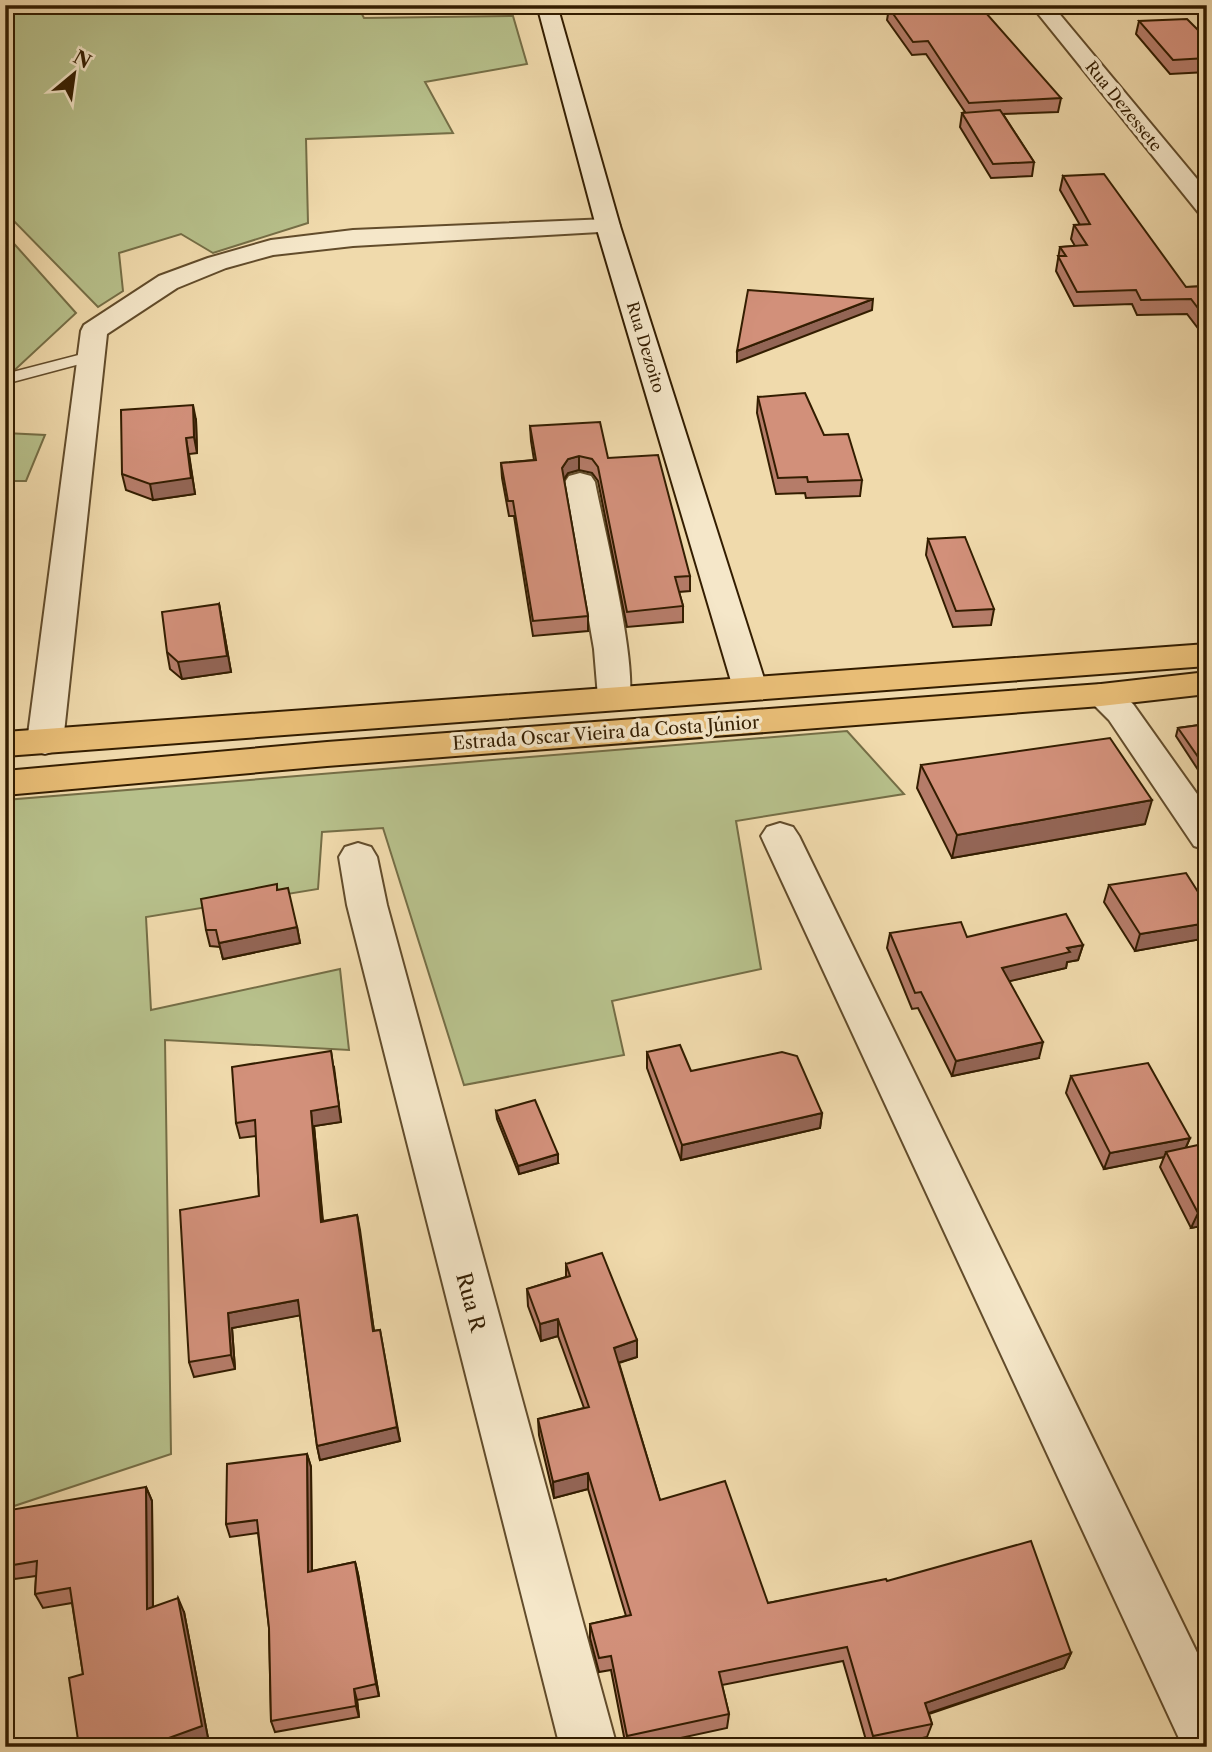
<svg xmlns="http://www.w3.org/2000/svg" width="1212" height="1752" font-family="'Libre Caslon Text',serif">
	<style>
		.green { fill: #b7c08b; stroke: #756e46; stroke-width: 2 }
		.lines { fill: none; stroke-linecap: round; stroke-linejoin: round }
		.lane-casing { stroke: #624c2b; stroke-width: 3 }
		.street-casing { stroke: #624c2b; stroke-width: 4 }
		.secondary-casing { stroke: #331d00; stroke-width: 4 }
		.primary-casing { stroke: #331d00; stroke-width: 4 }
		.lane { fill: #f5e7c9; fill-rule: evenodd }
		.street { fill: #f5e7c9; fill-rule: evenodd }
		.secondary { fill: #f5e7c9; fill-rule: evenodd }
		.primary { fill: #e8bd76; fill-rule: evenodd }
		.wall { fill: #b57c69; stroke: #331d00; stroke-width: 2 }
		.shaded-wall { fill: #936555; stroke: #331d00; stroke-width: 2 }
		.building { fill: #d2907a; stroke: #331d00; stroke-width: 2 }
		.labels { text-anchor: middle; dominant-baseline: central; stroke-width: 7; stroke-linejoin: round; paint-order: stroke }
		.far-street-label { font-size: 16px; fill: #331d00; stroke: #f5e7c9 }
		.street-label { font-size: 18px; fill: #331d00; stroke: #f5e7c9 }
		.near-street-label { font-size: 21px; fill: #331d00; stroke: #f5e7c9 }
	</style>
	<rect width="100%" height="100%" fill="#f0daac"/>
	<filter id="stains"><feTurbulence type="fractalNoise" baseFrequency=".00286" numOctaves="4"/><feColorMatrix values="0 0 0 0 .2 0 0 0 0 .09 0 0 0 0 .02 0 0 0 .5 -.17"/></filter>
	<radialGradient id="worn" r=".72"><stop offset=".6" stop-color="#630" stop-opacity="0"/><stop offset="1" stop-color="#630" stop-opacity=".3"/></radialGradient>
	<path class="green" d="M5 5H357L364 18 513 16 527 64 425 82 453 133 306 139 308 223 213 253 181 234 119 253 123 291 98 307 10 217 5 218Z
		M8 237 76 313 5 379V238Z
		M5 433 45 435 26 481H5Z
		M847 731 904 794 736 821 761 969 612 1001 624 1055 464 1085 383 828 322 832 318 889 146 917 151 1010 340 969 349 1050 165 1040 171 1454 5 1509V800Z"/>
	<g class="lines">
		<defs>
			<path id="lane" d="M90 352 98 357 95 360 5 384V374Z"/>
			<path id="street" d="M1031 5H1052L1207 191V214L1198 212Z
				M608 219 617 221 620 226 617 231 353 246 273 255 226 268 177 288 107 334 63 742 58 750 45 754 32 750 27 742 81 331 84 325 159 276 208 258 271 240 353 230Z
				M580 473 591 476 595 482C602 519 642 681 627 705L615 708 603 705 598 697 594 649 565 482 569 476Z
				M1101 684 1113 687 1133 704 1207 808V850L1194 846 1109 720 1084 695 1089 687Z
				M780 823 793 827 799 836 1207 1673V1747H1183L761 836 767 827Z
				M358 843 371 847 377 857 387 905 617 1747H560L347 905 339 857 345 847Z"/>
			<path id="secondary" d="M537 5H557L620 226 767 688 762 696 750 699 738 696 733 688 596 226Z"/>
			<path id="primary" d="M1207 644V666L5 756V732Z
				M1207 672V694L1101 706 327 766 5 795V771L327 742 1101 684Z"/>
		</defs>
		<use href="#lane" class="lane-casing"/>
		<use href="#street" class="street-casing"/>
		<use href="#secondary" class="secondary-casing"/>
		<use href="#primary" class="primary-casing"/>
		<use href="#lane" class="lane"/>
		<use href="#street" class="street"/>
		<use href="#secondary" class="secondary"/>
		<use href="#primary" class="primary"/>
	</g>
	<path class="wall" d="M889 8 1061 98 1058 112 1003 114 1034 162 1032 176 991 178 960 127 962 113 965 112 926 54 912 55 887 20Z
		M1139 21 1207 39V72L1170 74 1136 34Z
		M1063 176 1186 287 1207 286V340L1187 314 1137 315 1132 304 1074 306 1056 271 1060 247 1075 246 1071 239 1074 225H1080L1060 190Z
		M758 397 824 435 862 480 860 496 806 498 805 493 776 494 757 413Z
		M196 420 197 453 189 454 195 494 153 500 126 490 122 474Z
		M530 426 608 458 690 576V591L679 592 683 606V622L627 627 598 481 592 473 579 470 568 473 564 480 588 616V631L533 636 514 516H509L502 478 501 463 534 460 531 441Z
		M928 539 994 609 991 625 953 627 926 555Z
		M5 564 10 581 8 642H5Z
		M219 604 231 672 182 679 170 669 167 652Z
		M1207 724V775L1202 776 1176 736 1178 728Z
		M921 765 1145 824 952 858 917 788Z
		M1109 885 1207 906V938L1135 951 1104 902Z
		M278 890 297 927 300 943 223 959 220 947 210 946 206 930Z
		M890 933 1083 945 1078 960 1067 962 1066 968 1009 981 1039 1058 952 1076 918 1008 912 1009 887 948Z
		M647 1052 691 1071 822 1113 820 1128 681 1160 647 1068Z
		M334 1067 341 1122 314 1126 323 1221 357 1215 374 1331 380 1330 400 1441 320 1460 317 1446 300 1315 232 1328 235 1369 194 1377 189 1362 259 1196 256 1136 240 1138 236 1123Z
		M1071 1076 1190 1138 1186 1147 1207 1225 1191 1228 1160 1167 1164 1157 1104 1169 1066 1093Z
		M496 1111 558 1163 519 1174 497 1119Z
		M566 1264 637 1340V1357L619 1363 660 1500 768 1603 887 1581 1071 1653 1064 1668 929 1714 932 1724 927 1737 882 1747H868L843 1661 722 1685 729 1714 727 1728 639 1747H626L611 1670 599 1672 590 1638V1624L626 1616 588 1489 554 1498 539 1435 538 1419 584 1408 558 1336 541 1341 528 1306 527 1289 566 1277Z
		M307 1454 311 1467 312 1571 355 1562 358 1574 379 1696 357 1700 359 1717 275 1732 271 1721 269 1628 258 1533 230 1537 226 1524Z
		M146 1487 152 1501 153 1607 184 1612 208 1738 83 1674 72 1603 43 1608 35 1594 36 1576 15 1579 7 1566Z"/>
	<path class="shaded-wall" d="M873 299 872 310 737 362V351Z
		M193 405 196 420 197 453 194 437Z
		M186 438 195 494 153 500 150 484Z
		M579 456V470L568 473 562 482V468L568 459Z
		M5 564 10 581 8 642 5 632Z
		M219 604 231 672 182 679 178 662Z
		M1205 767H1207V775L1202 776Z
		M1152 800 1145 824 952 858 957 835Z
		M1207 923V938L1135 951 1140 934Z
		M297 927 300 943 223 959 219 943Z
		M1083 945 1078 960 1067 962 1066 968 998 984 1002 968 1067 948Z
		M1043 1042 1039 1058 952 1076 956 1061Z
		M331 1051 341 1122 314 1126 324 1237 321 1222 311 1111Z
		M822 1113 820 1128 681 1160 682 1145Z
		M1190 1138 1183 1154 1166 1152 1164 1157 1104 1169 1110 1153Z
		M558 1154V1163L519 1174 518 1166Z
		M1207 1211V1225L1191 1228 1198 1213Z
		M357 1215 360 1230 376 1346 373 1331Z
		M298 1300 302 1315 232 1328 235 1369 231 1355 228 1313Z
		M558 1319V1336L541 1341 540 1324Z
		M637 1340V1357L614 1364V1348Z
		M397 1427 400 1441 320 1460 317 1446Z
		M307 1454 311 1467 312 1584 308 1572Z
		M588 1473V1489L554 1498 553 1482Z
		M146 1487 152 1501 153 1622 147 1609Z
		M355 1562 358 1574 379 1696 376 1684Z
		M178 1598 184 1612 208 1738 184 1747H144Z
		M1071 1653 1064 1668 920 1716 925 1703Z
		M354 1689 357 1700 359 1717 356 1706Z"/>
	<path class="building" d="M944 5H979L1061 98 969 103 928 41 913 42 889 8Z
		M1187 19 1207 39V58L1173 60 1139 21Z
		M1000 110 1034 162 993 164 962 113Z
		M1104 174 1186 287 1207 286V320L1191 299 1141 300 1136 290 1077 292 1058 256H1066L1060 247 1087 245 1074 225 1090 224 1063 176Z
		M748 290 873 299 737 351Z
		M805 393 824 435 848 434 862 480 808 482 807 477 778 478 758 397Z
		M193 405 194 437 186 438 191 478 150 484 122 474 121 410Z
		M600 422 608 458 658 455 690 576 675 577 683 606 627 612 598 467 592 459 579 456 568 459 562 468 588 616 533 621 513 501H508L501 463 536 460 530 426Z
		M965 537 994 609 956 611 928 539Z
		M219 604 227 656 178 662 167 652 162 612Z
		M1207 724V767H1205L1178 728Z
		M1110 738 1152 800 957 835 921 765Z
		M1186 873 1207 906V923L1140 934 1109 885Z
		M277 884V890L288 888 297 927 219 943 216 930H206L201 899Z
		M1066 914 1083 945 1067 948 1070 952 1002 968 1043 1042 956 1061 921 992 915 993 890 933 961 922 967 937Z
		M680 1045 691 1071 782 1052 797 1056 822 1113 682 1145 647 1052Z
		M331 1051 339 1106 311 1111 321 1222 357 1215 373 1331 380 1330 397 1427 317 1446 298 1300 228 1313 231 1355 189 1362 180 1210 259 1196 255 1120 236 1123 232 1067Z
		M1148 1063 1190 1138 1110 1153 1071 1076Z
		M535 1100 558 1154 518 1166 496 1111Z
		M1207 1143V1211L1198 1213 1166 1152Z
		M602 1253 637 1340 614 1348 660 1500 725 1481 768 1603 886 1579 887 1581 1031 1541 1071 1653 925 1703 932 1724 873 1736 847 1647 719 1672 729 1714 627 1736 611 1656 599 1658 590 1624 631 1615 588 1473 553 1482 538 1419 589 1407 558 1319 540 1324 527 1289 570 1276 566 1264Z
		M307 1454 308 1572 355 1562 376 1684 354 1689 356 1706 271 1721 269 1628 257 1520 226 1524 227 1464Z
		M146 1487 147 1609 178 1598 202 1726 144 1747H79L69 1678 83 1674 70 1588 35 1594 37 1561 7 1566 10 1510Z"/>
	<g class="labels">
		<g class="far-street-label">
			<text transform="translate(1124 106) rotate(51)">Rua Dezessete</text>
			<text transform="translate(646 347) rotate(73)">Rua Dezoito</text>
		</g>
		<g class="street-label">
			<text transform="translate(606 733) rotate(-4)">Estrada Oscar Vieira da Costa Júnior</text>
		</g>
		<g class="near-street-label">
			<text transform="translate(471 1302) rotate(75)">Rua R</text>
		</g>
	</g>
	<rect width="1212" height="1752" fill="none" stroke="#f0daac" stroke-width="28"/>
	<rect x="7" y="7" width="1198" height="1738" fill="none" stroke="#331d00" stroke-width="3.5"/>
	<rect x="14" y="14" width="1184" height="1724" fill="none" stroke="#331d00" stroke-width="2"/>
	<g transform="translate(74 74) rotate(29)" stroke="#f5e7c9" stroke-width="5" paint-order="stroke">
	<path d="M0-5L12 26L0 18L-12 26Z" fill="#331d00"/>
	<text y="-10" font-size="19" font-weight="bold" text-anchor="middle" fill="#331d00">N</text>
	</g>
	<rect width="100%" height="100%" filter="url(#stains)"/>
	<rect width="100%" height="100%" fill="url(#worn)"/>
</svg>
